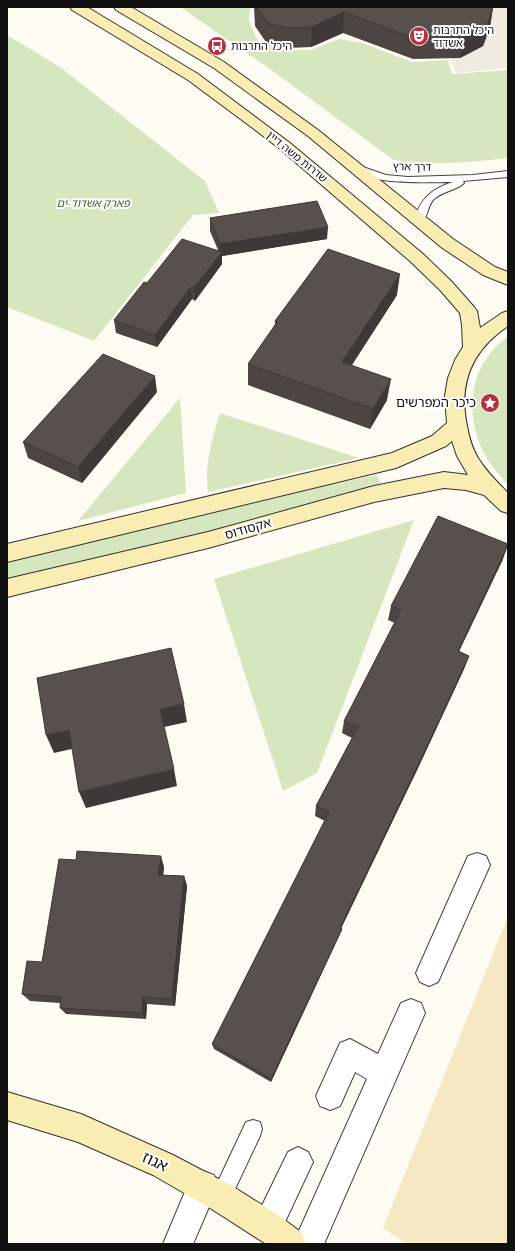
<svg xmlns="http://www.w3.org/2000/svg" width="515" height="1251" font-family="Spectral,'Noto Sans Hebrew',serif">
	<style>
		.green { fill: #d6e7bf }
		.sand { fill: #f6e8c3 }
		.plaza { fill: #efebe1 }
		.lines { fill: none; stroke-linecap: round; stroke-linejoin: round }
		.lane-casing { stroke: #434343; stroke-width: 2 }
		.street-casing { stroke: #434343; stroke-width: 2 }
		.secondary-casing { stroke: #323232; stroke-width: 2 }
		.lane { fill: #fff; fill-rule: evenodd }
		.street { fill: #fff; fill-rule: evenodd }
		.secondary { fill: #f9edb4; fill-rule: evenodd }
		.wall { fill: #4c4542 }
		.shaded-wall { fill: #3e3836 }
		.building { fill: #58504d; stroke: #3e3836 }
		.labels { text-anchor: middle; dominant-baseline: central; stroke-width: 4; stroke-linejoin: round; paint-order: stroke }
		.far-poi-label { font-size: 11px; fill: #101010; stroke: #fff; text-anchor: start }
		.far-street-label { font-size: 11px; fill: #101010; stroke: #fff }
		.far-park-label { font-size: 11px; font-style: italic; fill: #356324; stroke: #fff }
		.poi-label { font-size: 13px; fill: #101010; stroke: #fff; text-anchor: end }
		.street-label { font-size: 13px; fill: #101010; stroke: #fff }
		.near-street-label { font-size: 16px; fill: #101010; stroke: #fff }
	</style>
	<rect width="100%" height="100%" fill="#fefbf3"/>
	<path class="green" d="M180 7H250L249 21 258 41 280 50H311L339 39 362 43 412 62 448 60 452 74 508 70V158C474 162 425 167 392 159L270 69Z
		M7 35 60 67 205 181 219 213 193 215 94 341 7 307Z
		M508 337V485C503 479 497 473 492 466 467 432 464 381 494 349 498 344 503 340 508 337Z
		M180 398 186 493 78 521Z
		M220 413 359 458 208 492C204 465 212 439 220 413Z
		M377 475 381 483 236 527 7 584V560L227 507Z
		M414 520 317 773 283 791 214 579Z"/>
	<path class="sand" d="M508 916V1244H406L383 1228Z"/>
	<path class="plaza" d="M483 7H508V68L456 73 450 58H460Z"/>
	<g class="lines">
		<defs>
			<path id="lane" d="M357 165 386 175 408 177 473 175 508 171V177L463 181 464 183C458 190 442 191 433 200 427 207 427 222 419 224L414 221C420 199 431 189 453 182 430 182 367 186 352 168L353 166Z
				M253 1120 260 1122 262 1129 260 1136 228 1204 221 1207 214 1204 211 1197 214 1190 246 1122Z"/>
			<path id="street" d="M477 853 486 856 490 865 438 982 429 986 420 982 416 973 468 856Z
				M411 999 421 1003 425 1013 324 1244H293L367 1079 355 1072 340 1106 330 1110 320 1106 316 1096 340 1043 350 1039 378 1054 401 1003Z
				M298 1147 308 1152 313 1162 278 1237 267 1241 256 1237 252 1226 288 1152Z
				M203 1171 214 1175 218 1186 193 1244H163L192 1175Z"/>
			<path id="secondary" d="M70 7H87L198 74 290 143 423 254 452 282 474 307 477 311 480 328 502 313 508 311V326C472 350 458 383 467 426 469 437 472 448 478 458 486 471 497 482 508 493V513L501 511 484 495 466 490 444 488 374 502 208 548 7 597V579L208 532 374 486 444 472 468 475 457 456 452 441 446 446 396 468 7 562V544L392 453 432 436 447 423 445 396 448 378 455 360 463 347 462 325 460 313 440 290 411 262 280 149 254 129 188 80 72 10Z
				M114 7H131L224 62 318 130 453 239 495 267 508 272V285L483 275 441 247 308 136 214 68 116 10Z
				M7 1092 81 1114 173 1155 232 1186 278 1215 302 1233 306 1244H266L210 1208 153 1175 78 1142 7 1120Z"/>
		</defs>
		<use href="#lane" class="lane-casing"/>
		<use href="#street" class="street-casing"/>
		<use href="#secondary" class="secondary-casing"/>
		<use href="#lane" class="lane"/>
		<use href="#street" class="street"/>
		<use href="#secondary" class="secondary"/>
	</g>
	<path class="wall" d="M254 7H493L490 27 483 46 460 58 413 59 343 33 311 47 288 48 268 45 255 26Z
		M210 218 327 239 222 256V264L195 301 192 299 157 347 116 333 114 320 147 283 218 250 210 231Z
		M397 295 352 365 387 400 370 429 248 385V364L275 326V321Z
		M157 392 82 483 28 458 23 442Z
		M503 559 459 651 469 656 464 669 418 768 341 928 342 929 339 936 271 1082 214 1049 212 1044 325 821 315 816 316 806 352 738 342 733 344 721 395 623 388 620 391 606Z
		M76 860 164 867 163 875 184 876 187 886 175 1006 147 1004 146 1019 66 1014 60 1008V1003L30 1001 22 994 42 962Z"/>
	<path class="shaded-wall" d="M493 7 490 27 483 46 460 58 464 37Z
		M344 12 343 33 311 47 312 27Z
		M328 227 327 239 222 256V264L195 301 194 288 220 254V244Z
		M400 274 397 295 340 383 342 362Z
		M191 287 192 299 157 347 155 335Z
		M155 376 157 392 82 483 78 467Z
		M391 379 387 400 370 429 373 409Z
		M508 545 503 559 453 664 458 651Z
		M469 656 464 669 418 768 338 935 340 928Z
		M184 704 187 722 164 727 160 709Z
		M69 730 76 748 54 753 46 735Z
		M174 769 177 786 86 808 79 792Z
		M161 856 164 867 162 885 158 875Z
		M184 876 187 886 175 1006 172 999Z
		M342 929 339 936 271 1082V1079Z
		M143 997 147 1004 146 1019 142 1013Z"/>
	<path class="building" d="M256 7H493L487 26 464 37 416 39 344 12 312 27 288 28 269 24Z
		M317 201 328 227 220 244 210 218Z
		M182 239 222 252 194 288 191 287 155 335 114 320 144 282 147 283Z
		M328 249 400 274 342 362 391 379 373 409 248 364 277 322 275 321Z
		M103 354 155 376 78 467 23 442Z
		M438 516 508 544V545L458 651 469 656 422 757 340 928 342 929 271 1079 212 1044 329 812 316 806 358 727 344 721 401 610 391 606Z
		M171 648 184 704 160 709 174 769 79 792 69 730 46 735 37 678Z
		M77 851 161 856 158 875 184 876 172 999 143 997 142 1013 60 1008 61 997 22 994 27 961 42 962 59 859 76 860Z"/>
	<defs>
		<symbol id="theatre-disc" viewBox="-11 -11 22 22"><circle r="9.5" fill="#b63140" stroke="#fff"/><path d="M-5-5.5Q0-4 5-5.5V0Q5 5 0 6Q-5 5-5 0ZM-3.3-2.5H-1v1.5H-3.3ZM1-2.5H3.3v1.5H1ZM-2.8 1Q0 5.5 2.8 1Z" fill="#fff"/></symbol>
		<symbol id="bus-disc" viewBox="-11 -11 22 22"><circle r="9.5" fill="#b63140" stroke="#fff"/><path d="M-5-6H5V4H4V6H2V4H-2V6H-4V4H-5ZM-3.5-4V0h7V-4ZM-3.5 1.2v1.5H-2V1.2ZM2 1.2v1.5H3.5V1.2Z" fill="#fff"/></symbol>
		<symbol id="sight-disc" viewBox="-11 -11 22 22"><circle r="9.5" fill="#b63140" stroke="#fff"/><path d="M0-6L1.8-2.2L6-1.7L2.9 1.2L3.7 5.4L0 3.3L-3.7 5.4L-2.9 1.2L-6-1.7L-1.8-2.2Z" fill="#fff"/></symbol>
	</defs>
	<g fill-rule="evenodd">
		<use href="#theatre-disc" x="408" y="25" width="22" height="22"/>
		<use href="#bus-disc" x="206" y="35" width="22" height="22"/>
		<use href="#sight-disc" x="479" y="392" width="22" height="22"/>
	</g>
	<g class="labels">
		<g class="far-poi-label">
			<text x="433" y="30">היכל התרבות<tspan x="433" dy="13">אשדוד</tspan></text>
			<text x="231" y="46">היכל התרבות</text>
		</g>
		<g class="far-street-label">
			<text transform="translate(297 157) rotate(39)">שדרות משה דיין</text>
			<text transform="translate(412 167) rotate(1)">דרך ארץ</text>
		</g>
		<g class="far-park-label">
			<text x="93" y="203">פארק אשדוד-ים</text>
		</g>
		<g class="poi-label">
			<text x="476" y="403">כיכר המפרשים</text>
		</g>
		<g class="street-label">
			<text transform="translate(248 529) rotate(-16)">אקסודוס</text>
		</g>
		<g class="near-street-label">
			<text transform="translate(155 1162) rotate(25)">אגוז</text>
		</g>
	</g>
	<rect width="515" height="1251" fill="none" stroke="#101010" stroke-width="16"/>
</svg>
